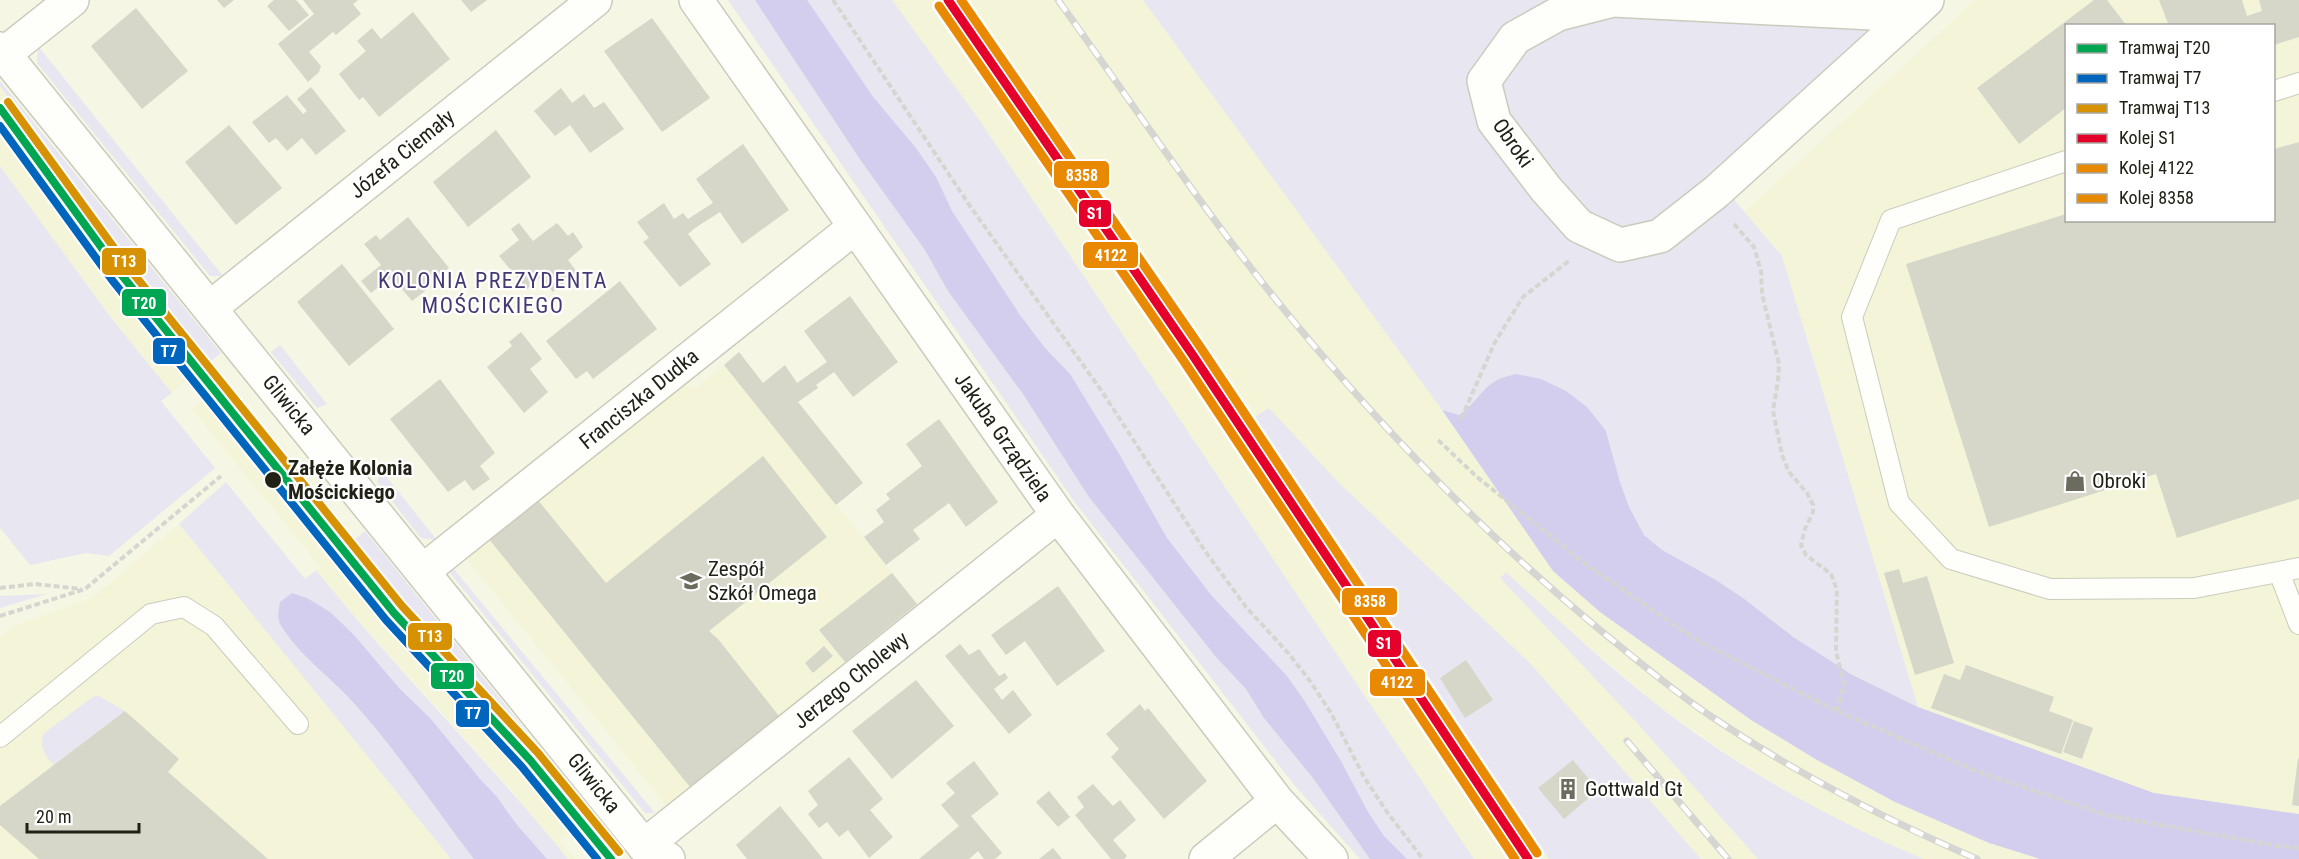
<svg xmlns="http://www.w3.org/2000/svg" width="2299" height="859" font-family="'Roboto Condensed',sans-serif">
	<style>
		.built { fill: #f4f5d8; fill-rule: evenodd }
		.green { fill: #e8e6f0 }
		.forest { fill: #d3ceed }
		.building { fill: #d6d6c9 }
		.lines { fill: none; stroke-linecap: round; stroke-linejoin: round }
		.service-casing { stroke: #cbcbbd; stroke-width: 22 }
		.minor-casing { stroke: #cbcbbd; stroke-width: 36 }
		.tertiary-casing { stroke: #cbcbbd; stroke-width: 36 }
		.path { stroke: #d6d6d1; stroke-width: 4; stroke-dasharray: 6 3; stroke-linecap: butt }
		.service { stroke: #fefefb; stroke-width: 20 }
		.minor { stroke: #fefefb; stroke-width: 33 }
		.tertiary { stroke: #fefefb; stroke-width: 33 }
		.rail-casing { stroke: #d5d5d1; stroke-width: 7 }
		.rail { stroke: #fff; stroke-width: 4.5; stroke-dasharray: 14; stroke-linecap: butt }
		.rail-1-casing { stroke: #fff; stroke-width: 14 }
		.rail-2-casing { stroke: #fff; stroke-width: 14 }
		.rail-3-casing { stroke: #fff; stroke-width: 14 }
		.rail-1 { stroke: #e4002b; stroke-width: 9 }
		.rail-2 { stroke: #e98902; stroke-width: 9 }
		.rail-3 { stroke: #e98902; stroke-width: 9 }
		.tram-1-casing { stroke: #fff; stroke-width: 12 }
		.tram-2-casing { stroke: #fff; stroke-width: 12 }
		.tram-3-casing { stroke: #fff; stroke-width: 12 }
		.tram-1 { stroke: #00a651; stroke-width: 8 }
		.tram-2 { stroke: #0065bd; stroke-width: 8 }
		.tram-3 { stroke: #d79203; stroke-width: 8 }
		.stop-dot { fill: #212116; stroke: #fff; stroke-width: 2 }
		.labels { text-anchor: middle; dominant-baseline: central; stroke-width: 4.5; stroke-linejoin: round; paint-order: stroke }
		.street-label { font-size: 21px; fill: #212116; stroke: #fff }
		.stop-label { font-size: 21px; font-weight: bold; fill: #212116; stroke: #fff; text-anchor: start }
		.poi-label { font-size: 21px; fill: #212116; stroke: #fff; text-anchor: start }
		.neighbourhood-label { font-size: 22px; letter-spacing: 1.5px; fill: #453874; stroke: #fff }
		.line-badge { stroke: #fff; stroke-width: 2 }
		.badge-label { font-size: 16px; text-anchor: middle; font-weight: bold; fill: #fff }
	</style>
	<rect width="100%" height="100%" fill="#f6f6e5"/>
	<path class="built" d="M892 0H1143L1420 379 1553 571 1600 612 1680 670 1751 720 1817 760 1895 802 1989 843 2040 859H1924L1880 840 1805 802 1730 756 1660 707 1568 629 1506 572 1500 578 1637 723 1758 859H1474L980 121Z
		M1975 0H2299V814L2154 793 1918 707 1782 256 1745 211ZM2066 26H2274V220H2066Z
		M0 86 137 276 207 364 172 393 112 319 0 166Z
		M723 365 919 605 667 806 464 556 683 383 694 389Z
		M220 387 348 545 352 542 408 610 516 726 580 802 588 817 560 841 575 859H568L506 784 347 608 316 570 320 567 192 409Z
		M179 524 451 859H0V637L13 626 92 598Z"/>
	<path class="green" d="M728 0H892L980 121 1474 859H1360L1295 786 1076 504Z
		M1143 0H1908L1715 177 1782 256 1918 707C1885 690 1851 675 1820 655 1785 632 1753 603 1716 580 1693 566 1660 557 1643 534 1621 505 1617 465 1606 431L1516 374C1481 381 1484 397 1459 415L1442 410Z
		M38 46 223 276H210L37 63Z
		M0 81 221 353 207 364 137 276 0 86Z
		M0 166 112 319 172 393 161 401 215 468 109 556 86 553 30 565 0 528Z
		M280 345 327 404 317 408 271 352Z
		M1269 408 1339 483 1530 663 1701 859H1549L1250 420Z
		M381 470 437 540 421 538 377 482Z
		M226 482 305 579 316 570C396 670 488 760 568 859H451L179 524Z
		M365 531 577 794 580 802C507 713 424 632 352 542Z
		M453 568 655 813H645L450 573Z
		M1506 572C1556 618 1606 665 1660 707 1740 769 1831 820 1924 859H1758L1637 723 1500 578Z
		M47 594 0 608V596Z
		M99 696 125 711 54 765C44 754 39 747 44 733L93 697Z"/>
	<path class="forest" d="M755 0H807L874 98 916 148 936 177 952 211 1020 315 1045 348 1070 374 1118 452 1167 538 1212 596 1287 676 1304 700 1342 763 1368 812 1384 836 1407 859H1370L1313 778 1264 718 1246 689 1216 657 1089 497 1023 394 948 291 925 250 859 158Z
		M1516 374 1541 379 1566 391 1587 407 1606 431 1620 482 1629 507 1644 535 1662 550 1716 580 1743 598 1795 638 1851 674 1918 707 2154 793 2299 814V859H2040L1989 843 1895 802 1817 760 1751 720 1600 612 1553 571 1442 410 1459 415C1484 397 1481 381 1516 374Z
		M292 593 307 598 330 612 354 635 399 688 430 718 480 779 497 797 517 825 547 859H474C433 806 397 750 351 700 328 675 298 654 280 624 277 618 279 608 280 602Z"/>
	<path class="building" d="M217 0H234L224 8Z
		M274 0H296L309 15 289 31 267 6Z
		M303 0H358L353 4 361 14 336 35 333 32 309 52 321 66 319 72 308 82 278 44 314 14Z
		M461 0H487L471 12Z
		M2094 0H2107L2127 26H2066V108L2019 144 1977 88Z
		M2159 0H2242L2247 16 2262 11 2259 0H2299V37L2274 45V26H2169Z
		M136 8 188 71 142 109 91 46Z
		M413 12 450 59 379 117 363 97 359 100 339 74 366 51 357 41 372 28 381 39Z
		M652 18 710 98 662 132 604 51Z
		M311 87 346 131 316 155 302 138 287 151 276 138 269 143 252 122 287 95 303 114 307 111 297 99Z
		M561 88 572 103 584 94 594 108 604 102 624 129 590 153 570 125 555 136 534 111Z
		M229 125 282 188 236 225 185 162Z
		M496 130 531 177 468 227 433 182Z
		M2299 142V499L2177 538 2156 474 1989 527 1906 264 2066 214V220H2274V149Z
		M743 144 789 210 742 244 720 212 695 228 688 234 711 264 680 287 643 242 649 238 637 222 664 203 674 219 683 213 688 219 713 203 696 179Z
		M408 217 449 268 432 280 434 284 412 301 392 277 371 293 361 281 381 265 364 244 376 235 380 240Z
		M519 223 533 241 557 223 568 236 573 232 583 247 568 260 577 272 553 292 540 278 527 289 499 256 519 240 511 229Z
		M342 264 394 329 349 366 297 302Z
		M620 281 657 329 593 379 587 371 576 379 546 341Z
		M850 296 898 362 853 397 834 372 816 385 818 388 798 402 863 483 836 505 724 365 739 352 763 383 785 365 797 383 827 362 804 331Z
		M521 332 542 359 530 369 548 392 524 413 487 367 512 346 509 342Z
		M440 379 495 453 480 466 490 479 473 491 465 480 448 492 390 419Z
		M939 419 998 502 966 527 949 503 913 530 920 539 886 565 864 537 884 522 876 510 890 499 886 494 922 466 906 444Z
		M763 456 827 537 709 631 718 639 779 716 690 787 488 538 537 499 606 583Z
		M1899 569 1903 583 1927 576 1954 663 1915 675 1884 573Z
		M892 573 917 604 845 662 819 630Z
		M1058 586 1105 651 1057 686 1025 641 1006 655 991 635Z
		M960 644 969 655 979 649 999 676 1005 673 1008 678 994 689 1002 700 1013 690 1032 715 1009 734 945 656Z
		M824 646 833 656 813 673 805 663Z
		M1466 660 1493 700 1465 718 1440 678Z
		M1966 665 2054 697 2049 711 2073 720 2061 754 1931 708 1944 674 1960 680Z
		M916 680 954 726 892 779 852 731Z
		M1140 704 1145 711 1148 708 1207 781 1164 819 1111 757 1119 749 1106 734Z
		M125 711 179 759 168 772 268 859H39L0 825V806Z
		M2074 721 2093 728 2082 759 2063 752Z
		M849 757 883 799 870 810 893 837 869 858 848 830 839 837 827 822 819 828 808 814 818 805 808 791Z
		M2298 758H2299V806L2292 805Z
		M1573 760 1598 790 1564 819 1538 788Z
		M974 761 999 794 971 816 1002 853 995 859H984L978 851 969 859H919L959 826 941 805 955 793 946 783Z
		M1093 784 1113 806 1120 800 1136 820 1113 840 1127 856 1124 859H1111L1075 815 1084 807 1077 797Z
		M1049 791 1070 817 1058 827 1036 802Z
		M780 806 807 839 823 859H747L736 845Z
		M1053 848 1062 859H1039Z"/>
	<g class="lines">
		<defs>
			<path id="service" d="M2274 91 2299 83
				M2066 161 1891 220 1852 317 1899 503 1951 559 2050 589 2194 588 2299 568
				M2279 572 2299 624
				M0 737 151 614 184 607 214 626 298 724"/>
			<path id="minor" d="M696 0 1058 515 1277 801 1331 859
				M1911 15 1613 0 1558 14 1515 38 1484 81 1494 121 1546 189 1579 226 1620 245 1660 236 1716 192 1911 15 1927 0
				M4 54 72 0
				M210 308 595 0
				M423 571 855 227
				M644 846 1058 515
				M1206 859 1277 801"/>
			<path id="tertiary" d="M0 49 644 846 668 859"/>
		</defs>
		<use href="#service" class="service-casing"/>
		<use href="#minor" class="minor-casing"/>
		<use href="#tertiary" class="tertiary-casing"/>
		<path class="path" d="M833 0 970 206 1103 393 1205 551 1246 607 1289 654 1310 681 1331 713 1364 777 1387 812 1423 859
			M1734 224 1754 247 1761 271 1762 294 1779 364 1778 381 1773 411 1782 455 1789 472 1807 493 1813 505V512L1805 529 1801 545 1806 555 1831 574 1837 590 1836 651 1844 684 1837 710
			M1461 419 1495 342 1523 297 1570 260
			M1438 440 1477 477 1584 563 1698 641 1837 711 1976 771 2106 815 2278 846 2299 848
			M0 588 36 584 81 589
			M0 616 85 589 221 476"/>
		<use href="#service" class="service"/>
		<use href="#minor" class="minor"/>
		<use href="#tertiary" class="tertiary"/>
		<defs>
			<path id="rail" d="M1058 0C1128 97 1194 197 1269 291 1368 415 1478 529 1600 630 1637 660 1673 691 1712 717 1796 773 1884 819 1977 859
				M1627 741 1728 859"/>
		</defs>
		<use href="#rail" class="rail-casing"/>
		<use href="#rail" class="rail"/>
		<defs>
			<path id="rail-1" d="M948 0 1192 354 1528 859"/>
			<path id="rail-2" d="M939 6 1183 360 1515 859"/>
			<path id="rail-3" d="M961 0 1201 348 1537 853"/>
		</defs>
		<use href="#rail-1" class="rail-1-casing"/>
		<use href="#rail-2" class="rail-2-casing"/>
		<use href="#rail-3" class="rail-3-casing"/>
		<use href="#rail-1" class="rail-1"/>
		<use href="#rail-2" class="rail-2"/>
		<use href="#rail-3" class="rail-3"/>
		<defs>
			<path id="tram-1" d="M0 108 120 273 394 613 530 760 611 859"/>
			<path id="tram-2" d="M0 126 112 280 386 620 522 767 597 859"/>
			<path id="tram-3" d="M8 102 128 267 402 606 538 753 619 852"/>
		</defs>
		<use href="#tram-1" class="tram-1-casing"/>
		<use href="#tram-2" class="tram-2-casing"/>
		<use href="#tram-3" class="tram-3-casing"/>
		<use href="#tram-1" class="tram-1"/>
		<use href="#tram-2" class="tram-2"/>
		<use href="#tram-3" class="tram-3"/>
	</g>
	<defs>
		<symbol id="shop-bare" viewBox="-9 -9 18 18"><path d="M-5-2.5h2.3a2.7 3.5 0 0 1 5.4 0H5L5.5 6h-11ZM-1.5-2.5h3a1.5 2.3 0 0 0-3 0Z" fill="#6c6c5e" stroke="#fff" stroke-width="2.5" paint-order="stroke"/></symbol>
		<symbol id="school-bare" viewBox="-9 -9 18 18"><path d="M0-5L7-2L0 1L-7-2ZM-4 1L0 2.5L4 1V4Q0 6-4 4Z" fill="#6c6c5e" stroke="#fff" stroke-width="2.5" paint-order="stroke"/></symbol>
		<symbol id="building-bare" viewBox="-9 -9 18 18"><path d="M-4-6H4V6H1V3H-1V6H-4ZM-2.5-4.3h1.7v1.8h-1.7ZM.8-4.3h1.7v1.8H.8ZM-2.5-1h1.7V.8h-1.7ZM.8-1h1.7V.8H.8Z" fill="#6c6c5e" stroke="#fff" stroke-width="2.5" paint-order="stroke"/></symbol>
	</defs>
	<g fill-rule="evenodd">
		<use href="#shop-bare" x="2060" y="466" width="30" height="30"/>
		<use href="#school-bare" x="676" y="566" width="30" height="30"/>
		<use href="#building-bare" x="1553" y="774" width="30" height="30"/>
	</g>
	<circle class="stop-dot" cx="273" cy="480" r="9"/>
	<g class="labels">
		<g class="street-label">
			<text transform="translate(1513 143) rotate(55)">Obroki</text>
			<text transform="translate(402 154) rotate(-39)">Józefa Ciemały</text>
			<text transform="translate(639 399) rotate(-39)">Franciszka Dudka</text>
			<text transform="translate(289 405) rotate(51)">Gliwicka</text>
			<text transform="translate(1003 437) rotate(55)">Jakuba Grządziela</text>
			<text transform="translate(851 680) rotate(-39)">Jerzego Cholewy</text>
			<text transform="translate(594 783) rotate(51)">Gliwicka</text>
		</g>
		<g class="stop-label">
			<text x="288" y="468">Załęże Kolonia<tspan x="288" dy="24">Mościckiego</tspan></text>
		</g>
		<g class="poi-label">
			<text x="2092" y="481">Obroki</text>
			<text x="708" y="569">Zespół<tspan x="708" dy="24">Szkół Omega</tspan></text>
			<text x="1585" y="789">Gottwald Gt</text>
		</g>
		<g class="neighbourhood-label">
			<text x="493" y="280">KOLONIA PREZYDENTA<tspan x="493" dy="25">MOŚCICKIEGO</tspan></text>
		</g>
	</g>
	<g class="line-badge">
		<rect x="1053" y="160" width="57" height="29" rx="6" fill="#e98902"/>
		<rect x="1078" y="199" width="34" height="29" rx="6" fill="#e4002b"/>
		<rect x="1082" y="241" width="57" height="28" rx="6" fill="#e98902"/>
		<rect x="101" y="247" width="46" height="29" rx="6" fill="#d79203"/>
		<rect x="121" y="288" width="46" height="29" rx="6" fill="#00a651"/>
		<rect x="152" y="337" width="34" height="28" rx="6" fill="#0065bd"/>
		<rect x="1341" y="587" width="57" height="29" rx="6" fill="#e98902"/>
		<rect x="407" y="622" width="46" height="29" rx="6" fill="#d79203"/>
		<rect x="1367" y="629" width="35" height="29" rx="6" fill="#e4002b"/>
		<rect x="430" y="662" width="45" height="28" rx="6" fill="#00a651"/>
		<rect x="1369" y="668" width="57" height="29" rx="6" fill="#e98902"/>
		<rect x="455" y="699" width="35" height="29" rx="6" fill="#0065bd"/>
	</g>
	<g class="badge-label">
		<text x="1082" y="181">8358</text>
		<text x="1095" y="219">S1</text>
		<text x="1111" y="261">4122</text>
		<text x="124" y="267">T13</text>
		<text x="144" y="309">T20</text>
		<text x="169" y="357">T7</text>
		<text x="1370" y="607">8358</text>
		<text x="430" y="642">T13</text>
		<text x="1384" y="649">S1</text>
		<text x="452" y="682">T20</text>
		<text x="1397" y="688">4122</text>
		<text x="473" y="719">T7</text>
	</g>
	<rect x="2065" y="24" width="210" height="198" fill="#ffffff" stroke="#a6a6a2" stroke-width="1.5"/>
	<rect x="2077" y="44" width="30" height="9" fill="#00a651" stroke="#a6a6a2" stroke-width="1.5"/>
	<text x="2119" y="54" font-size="18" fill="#212116">Tramwaj T20</text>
	<rect x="2077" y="74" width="30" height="9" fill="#0065bd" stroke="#a6a6a2" stroke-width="1.5"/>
	<text x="2119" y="84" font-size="18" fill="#212116">Tramwaj T7</text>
	<rect x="2077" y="104" width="30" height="9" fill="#d79203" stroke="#a6a6a2" stroke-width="1.5"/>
	<text x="2119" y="114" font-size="18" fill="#212116">Tramwaj T13</text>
	<rect x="2077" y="134" width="30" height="9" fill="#e4002b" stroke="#a6a6a2" stroke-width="1.5"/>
	<text x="2119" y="144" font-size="18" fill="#212116">Kolej S1</text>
	<rect x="2077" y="164" width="30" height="9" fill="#e98902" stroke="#a6a6a2" stroke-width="1.5"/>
	<text x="2119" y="174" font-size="18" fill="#212116">Kolej 4122</text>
	<rect x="2077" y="194" width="30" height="9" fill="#e98902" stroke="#a6a6a2" stroke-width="1.5"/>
	<text x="2119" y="204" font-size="18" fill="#212116">Kolej 8358</text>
	<path d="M27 823v9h112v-9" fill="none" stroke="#212116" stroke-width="3"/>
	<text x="36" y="823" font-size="18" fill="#212116" stroke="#ffffff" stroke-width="4.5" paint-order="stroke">20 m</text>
</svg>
